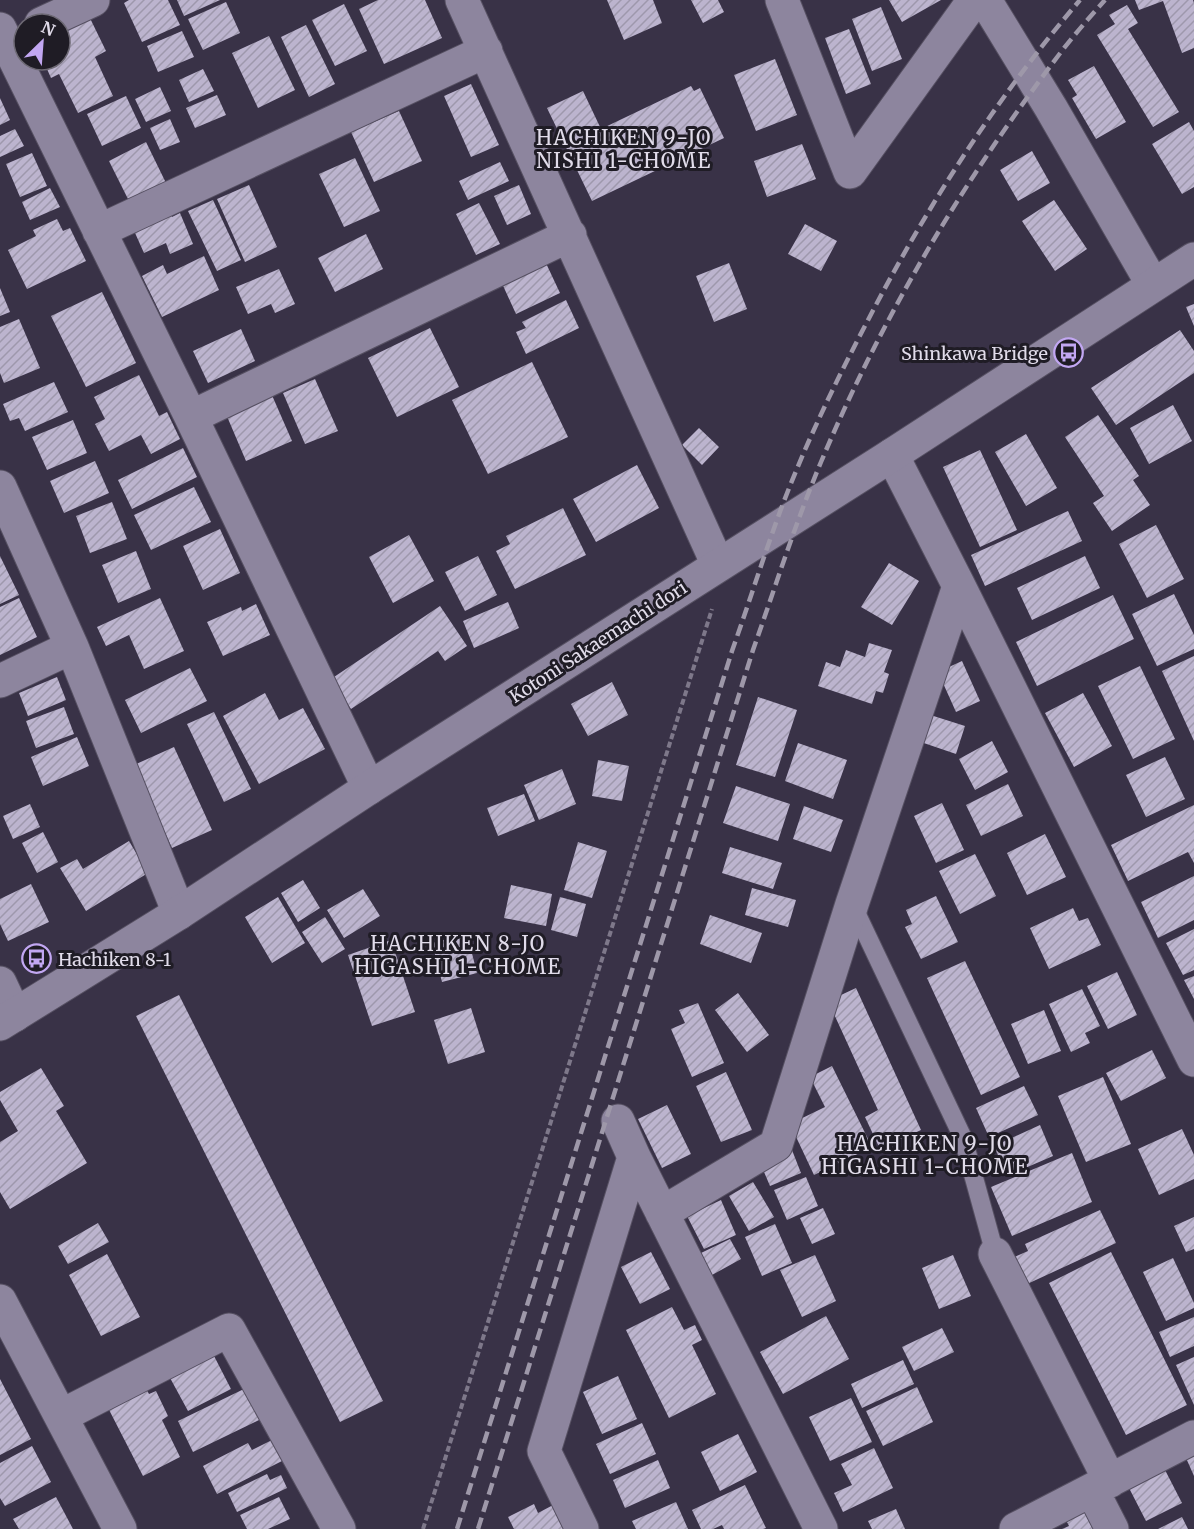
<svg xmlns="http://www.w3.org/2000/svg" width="1194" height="1529" font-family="Merriweather,serif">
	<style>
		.building { fill: url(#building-hatch) }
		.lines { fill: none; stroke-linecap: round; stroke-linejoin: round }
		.lane-casing { stroke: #565062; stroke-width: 20 }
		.street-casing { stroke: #565062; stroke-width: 35 }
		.secondary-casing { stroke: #565062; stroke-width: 35 }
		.path { stroke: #7e788a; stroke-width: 4; stroke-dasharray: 6 3; stroke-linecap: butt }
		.lane { stroke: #8d859e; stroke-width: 18 }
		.street { stroke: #8d859e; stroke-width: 33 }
		.secondary { stroke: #8d859e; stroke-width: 33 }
		.rail { stroke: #9e98a9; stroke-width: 4.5; stroke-dasharray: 12 6; stroke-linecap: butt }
		.labels { text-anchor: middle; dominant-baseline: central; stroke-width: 6; stroke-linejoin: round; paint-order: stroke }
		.poi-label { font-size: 18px; fill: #e1dcea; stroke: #1f1c25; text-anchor: end }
		.street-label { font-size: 18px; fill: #e1dcea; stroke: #1f1c25 }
		.neighbourhood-label { font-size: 20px; letter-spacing: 1.5px; fill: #e1dcea; stroke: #1f1c25 }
	</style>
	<defs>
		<pattern id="building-hatch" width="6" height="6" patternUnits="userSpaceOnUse" patternTransform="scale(1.5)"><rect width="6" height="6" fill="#bcb4ce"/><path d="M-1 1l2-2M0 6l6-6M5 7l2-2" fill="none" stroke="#9e98ac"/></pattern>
	</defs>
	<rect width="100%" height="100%" fill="#393247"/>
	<path class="building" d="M129 0H168L180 25 142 42 124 3Z
		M177 0H220L184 16Z
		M378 0H425L442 38 384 64 359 9Z
		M607 0H653L662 23 624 40Z
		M691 0H718L724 12 703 23Z
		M889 0H941L902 22Z
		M1135 0H1193L1194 3V48L1182 53 1163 1 1139 10Z
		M226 2 240 33 203 50 188 19Z
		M344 4 367 51 335 66 312 20Z
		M1127 5 1138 23 1128 29 1179 112 1153 127 1097 35 1115 24 1109 15Z
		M881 7 902 59 872 71 852 19Z
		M87 12 106 51 95 57 113 96 78 113 59 74 51 78 43 60H60V25Z
		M306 25 335 84 309 97 281 37Z
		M849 29 871 84 846 94 825 38Z
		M182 31 194 57 158 72 147 46Z
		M269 36 295 90 258 108 232 53Z
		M775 59 797 115 756 131 734 75Z
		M1094 66 1126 122 1096 139 1072 98 1077 95 1068 80Z
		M203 69 214 91 189 102 179 80Z
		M471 84 499 145 471 157 444 96Z
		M691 86 694 91 700 88 724 138 592 201 547 108 583 91 601 129Z
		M160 87 171 111 146 122 135 99Z
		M217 95 226 115 195 128 186 108Z
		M126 96 141 128 102 146 87 114Z
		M0 98 10 120 0 125Z
		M399 111 422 161 374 182 351 132Z
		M170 119 180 142 160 150 150 128Z
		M1189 122 1194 131V187L1182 194 1152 144Z
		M15 129 24 146 0 157V136Z
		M146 142 166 183 129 201 109 161Z
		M802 144 816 179 767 197 754 161Z
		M1032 151 1050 183 1018 201 1000 170Z
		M32 153 47 186 20 197 6 164Z
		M355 158 380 211 344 227 319 174Z
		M500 162 509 181 468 200 459 181Z
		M249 185 277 247 245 262 217 199Z
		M519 185 531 214 507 225 494 196Z
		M50 188 60 207 30 220 22 202Z
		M213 200 241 260 217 271 188 211Z
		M1054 200 1087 249 1055 271 1022 221Z
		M479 203 500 244 476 255 456 214Z
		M167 207 172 217 180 213 193 244 170 254 166 243 144 253 131 224Z
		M57 219 63 231 70 228 86 261 27 289 8 250 36 236 33 230Z
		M805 224 837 241 821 271 788 254Z
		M366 234 383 269 335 292 318 258Z
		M204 256 219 290 162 317 142 276 163 265 167 274Z
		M544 259 560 293 516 314 500 279Z
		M729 263 747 309 714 322 696 276Z
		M279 269 295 304 275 313 271 304 248 314 236 287Z
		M0 288 10 312 0 316Z
		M102 292 136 363 86 387 51 316Z
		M566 300 579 328 526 354 516 332 526 328 522 322Z
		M1194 304V326L1186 307Z
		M19 319 40 368 4 383 0 373V327Z
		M430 328 459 387 397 417 368 358Z
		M241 329 255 361 208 383 193 351Z
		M1180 330 1194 351V373L1116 425 1091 388Z
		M532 362 568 437 488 474 452 400Z
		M139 375 159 416 167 412 180 439 151 454 141 435 109 451 95 424 105 419 94 397Z
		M315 379 338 431 305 444 283 393Z
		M54 382 68 412 25 431 19 418 10 421 3 404Z
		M271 393 292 441 246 461 223 407Z
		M1173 405 1192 441 1149 464 1130 428Z
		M1098 415 1139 476 1133 480 1150 505 1112 531 1093 503 1104 496 1065 437Z
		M73 420 87 453 47 470 32 437Z
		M699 428 719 447 702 465 682 445Z
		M1026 434 1057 488 1026 506 995 452Z
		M183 448 197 477 132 509 118 480Z
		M980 450 1017 530 980 547 943 467Z
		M95 461 109 493 64 513 50 481Z
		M637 465 659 508 596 542 573 499Z
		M194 487 211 522 151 550 134 515Z
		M112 502 127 539 90 553 76 516Z
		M563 508 586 555 515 589 496 551 510 544 506 536Z
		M1068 511 1082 541 985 586 971 555Z
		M1156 525 1184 579 1147 598 1119 544Z
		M220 529 240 573 203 590 183 546Z
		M409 535 434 581 393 603 369 557Z
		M136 551 151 589 118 603 102 565Z
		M0 556 19 595 0 604Z
		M478 556 497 595 465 611 445 572Z
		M1085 556 1100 588 1032 620 1017 588Z
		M889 563 919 581 892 625 861 607Z
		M1174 594 1194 635V649L1157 666 1132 614Z
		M1113 595 1134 639 1037 686 1016 642Z
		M19 598 37 637 0 655V607Z
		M160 598 184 651 144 669 129 635 106 646 97 627Z
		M508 602 519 628 474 648 463 621Z
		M256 604 270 635 223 656 207 622 241 607 242 611Z
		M440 606 467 646 445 661 438 651 351 709 331 679Z
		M869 643 892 650 884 672 889 674 883 693 876 691 872 704 818 686 826 662 840 667 846 650 865 657Z
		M1194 656V741L1162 671Z
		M962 661 980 701 956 712 938 672Z
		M1140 666 1175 739 1133 759 1098 686Z
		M190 668 207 701 141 733 125 700Z
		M57 677 66 700 28 716 19 693Z
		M612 682 628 715 588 736 571 704Z
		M265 693 279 720 303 708 325 749 259 784 223 716Z
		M1083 693 1112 746 1074 767 1045 713Z
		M758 697 797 710 775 777 736 765Z
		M64 707 74 734 36 748 26 721Z
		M214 712 251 789 224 802 187 724Z
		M921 712 965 726 956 754 912 739Z
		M77 737 89 766 43 786 31 757Z
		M992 741 1008 772 975 790 959 759Z
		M798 743 847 760 833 799 785 781Z
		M174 747 212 830 172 848 134 765Z
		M1165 757 1185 799 1146 817 1126 775Z
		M598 760 629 766 622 801 592 796Z
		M562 769 576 804 539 820 524 785Z
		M1008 784 1023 816 981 836 966 805Z
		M736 786 790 804 778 841 723 823Z
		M524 794 535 821 498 836 487 808Z
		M942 803 964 850 936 863 914 816Z
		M30 804 40 827 13 839 3 816Z
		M1194 805V863L1188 852 1128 881 1111 845Z
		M804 806 843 820 831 852 793 839Z
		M43 832 58 862 37 873 22 843Z
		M1045 834 1066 877 1027 895 1007 853Z
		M129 841 148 873 86 911 60 868 77 859 83 869Z
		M578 842 607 851 592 898 564 890Z
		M730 847 782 863 773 889 722 873Z
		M975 854 996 896 960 914 939 871Z
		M1194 876V920L1158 938 1141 902Z
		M303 880 320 908 298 922 281 893Z
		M31 884 49 922 8 941 0 924V899Z
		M511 885 552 894 546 926 504 918Z
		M752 888 796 900 788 927 745 915Z
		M363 889 380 916 344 938 327 910Z
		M936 896 958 942 921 959 905 927 912 924 906 910Z
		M278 897 305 943 272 963 245 917Z
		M560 897 586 904 577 937 551 930Z
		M1073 908 1079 921 1088 918 1101 945 1049 969 1030 928Z
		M710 915 762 933 751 963 700 944Z
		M325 917 345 949 322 963 302 932Z
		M1194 929V970L1183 975 1166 943Z
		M467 934 477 973 442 982 432 943Z
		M391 940 415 1012 372 1026 348 955Z
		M965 961 1020 1077 981 1095 927 978Z
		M1117 972 1137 1015 1108 1029 1087 986Z
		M1194 976V999L1184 980Z
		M856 988 921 1130 880 1149 865 1117 878 1110 828 1001Z
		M1082 989 1100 1026 1085 1033 1090 1043 1071 1052 1049 1004Z
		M738 993 769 1035 747 1052 715 1010Z
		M179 995 383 1401 340 1422 136 1016Z
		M698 1003 724 1063 692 1077 671 1029 685 1023 679 1010Z
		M471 1008 485 1052 448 1064 434 1020Z
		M1044 1010 1061 1051 1028 1064 1011 1024Z
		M1152 1050 1166 1078 1121 1101 1106 1073Z
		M832 1066 872 1147 814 1175 790 1124 825 1107 810 1077Z
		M41 1068 64 1106 56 1111 87 1163 10 1209 0 1192V1142L18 1131 0 1100V1092Z
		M726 1072 752 1130 721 1142 696 1086Z
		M1103 1077 1131 1144 1086 1162 1058 1096Z
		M1024 1086 1038 1115 989 1137 976 1108Z
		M667 1105 691 1154 662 1168 638 1119Z
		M1040 1125 1053 1156 1007 1176 994 1146Z
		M1182 1129 1194 1155V1179L1159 1195 1138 1149Z
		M790 1145 801 1173 770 1186 758 1158Z
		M1072 1153 1092 1202 1012 1236 991 1187Z
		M806 1177 818 1206 787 1220 774 1190Z
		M753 1182 774 1217 749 1231 729 1196Z
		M721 1200 736 1235 704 1249 687 1216Z
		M823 1208 835 1234 812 1244 800 1218Z
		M1100 1210 1116 1243 1025 1285 1012 1258 1028 1251 1025 1244Z
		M1194 1217V1249L1186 1252 1174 1226Z
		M98 1223 109 1242 68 1264 58 1246Z
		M775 1224 792 1263 762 1276 745 1237Z
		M730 1239 741 1259 712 1275 701 1253Z
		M651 1252 670 1289 640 1304 621 1267Z
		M1111 1252 1187 1405 1126 1435 1049 1283Z
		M107 1254 140 1317 101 1336 69 1275Z
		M815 1255 836 1301 802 1317 780 1270Z
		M953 1255 971 1296 939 1309 922 1268Z
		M1173 1258 1194 1303V1308L1166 1321 1143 1272Z
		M672 1307 684 1330 695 1325 702 1340 692 1345 716 1394 669 1418 626 1330Z
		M826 1316 849 1359 783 1394 760 1352Z
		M1194 1317V1346L1170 1357 1159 1332Z
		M942 1328 954 1352 914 1371 902 1347Z
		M213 1354 231 1389 188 1411 169 1376Z
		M1194 1357V1405L1176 1365Z
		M903 1360 914 1384 862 1408 851 1384Z
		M618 1376 637 1419 602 1434 583 1392Z
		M0 1379 31 1439 0 1455Z
		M143 1383 149 1394 156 1391 168 1416 162 1420 180 1457 143 1476 105 1402Z
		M917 1387 933 1422 883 1446 866 1411Z
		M246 1388 261 1419 193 1452 178 1421Z
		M851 1398 872 1442 830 1461 809 1417Z
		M642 1423 656 1454 610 1474 596 1444Z
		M738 1434 757 1472 720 1491 701 1452Z
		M272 1440 282 1461 217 1494 203 1466 248 1443 252 1450Z
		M32 1446 51 1482 5 1506 0 1498V1463Z
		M874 1448 893 1488 843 1512 834 1493 852 1485 841 1464Z
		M1194 1455V1476L1186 1458Z
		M658 1460 670 1488 625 1508 613 1480Z
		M1165 1470 1182 1503 1146 1521 1129 1488Z
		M267 1474 270 1480 281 1475 287 1488 237 1512 228 1493Z
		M745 1485 766 1528 763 1529H724L722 1525 713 1529H701L692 1510Z
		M56 1497 73 1529H19L13 1519Z
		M279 1497 290 1519 268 1529H247L240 1515Z
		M676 1502 688 1529H636L632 1521Z
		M534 1504 538 1513 555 1504 567 1529H514L508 1517Z
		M1085 1508 1094 1529H1062L1069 1526 1065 1518Z
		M896 1509 905 1529H872L868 1521Z
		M1182 1517 1188 1529H1158Z"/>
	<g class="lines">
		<defs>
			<path id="lane" d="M852 904 963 1138 995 1254"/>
			<path id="street" d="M462 0 718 565
				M782 0 850 172 974 0
				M985 0 1051 108 1153 285
				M41 24 93 0
				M0 29 191 417 369 788
				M99 231 486 51
				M191 417 570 235
				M892 455 959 586 1194 1060
				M0 487 72 647 179 913
				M0 681 72 647
				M0 983 15 1015
				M618 1121 634 1157 821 1529
				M662 1213 776 1145 852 904 959 586
				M995 1254 1110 1481
				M0 1301 120 1529
				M61 1416 229 1330 339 1529
				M1092 1490 1112 1529
				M582 1529 544 1451 634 1157
				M1016 1529 1194 1437"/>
			<path id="secondary" d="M0 1024 179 913 369 788 892 455 1194 259"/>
		</defs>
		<use href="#lane" class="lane-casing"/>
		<use href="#street" class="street-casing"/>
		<use href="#secondary" class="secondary-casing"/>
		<path class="path" d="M423 1529 712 609"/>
		<use href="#lane" class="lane"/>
		<use href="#street" class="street"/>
		<use href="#secondary" class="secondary"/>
		<path class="rail" d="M457 1529 732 651C749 603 764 555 781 509 805 445 835 383 867 322 926 208 996 98 1080 0
			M478 1529 753 650C775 588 795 524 821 462 882 317 963 181 1058 56 1073 36 1089 18 1105 0"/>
	</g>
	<defs>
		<symbol id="bus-ring" viewBox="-11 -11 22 22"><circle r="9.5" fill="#1f1c25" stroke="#c2a7f2" stroke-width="1.5"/><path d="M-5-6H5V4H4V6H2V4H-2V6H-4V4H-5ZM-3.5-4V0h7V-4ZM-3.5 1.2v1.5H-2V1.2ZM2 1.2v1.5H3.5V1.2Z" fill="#c2a7f2"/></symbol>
	</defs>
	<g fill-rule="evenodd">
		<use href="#bus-ring" x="1052" y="336" width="33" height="33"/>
		<use href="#bus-ring" x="20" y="942" width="33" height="33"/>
	</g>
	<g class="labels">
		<g class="poi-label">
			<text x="1048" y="353">Shinkawa Bridge</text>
			<text x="58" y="959" text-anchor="start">Hachiken 8-1</text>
		</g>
		<g class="street-label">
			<text transform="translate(598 642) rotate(-33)">Kotoni Sakaemachi dori</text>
		</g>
		<g class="neighbourhood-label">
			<text x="624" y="137">HACHIKEN 9-JO<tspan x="624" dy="23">NISHI 1-CHOME</tspan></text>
			<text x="458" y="943">HACHIKEN 8-JO<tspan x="458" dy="23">HIGASHI 1-CHOME</tspan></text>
			<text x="925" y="1143">HACHIKEN 9-JO<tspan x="925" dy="23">HIGASHI 1-CHOME</tspan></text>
		</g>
	</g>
	<g transform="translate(42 42) rotate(25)"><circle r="28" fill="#1f1c25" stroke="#6d6974" stroke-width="1.5"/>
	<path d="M0-4.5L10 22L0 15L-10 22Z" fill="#c2a7f2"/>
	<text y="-9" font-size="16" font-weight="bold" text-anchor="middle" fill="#e1dcea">N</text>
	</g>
</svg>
